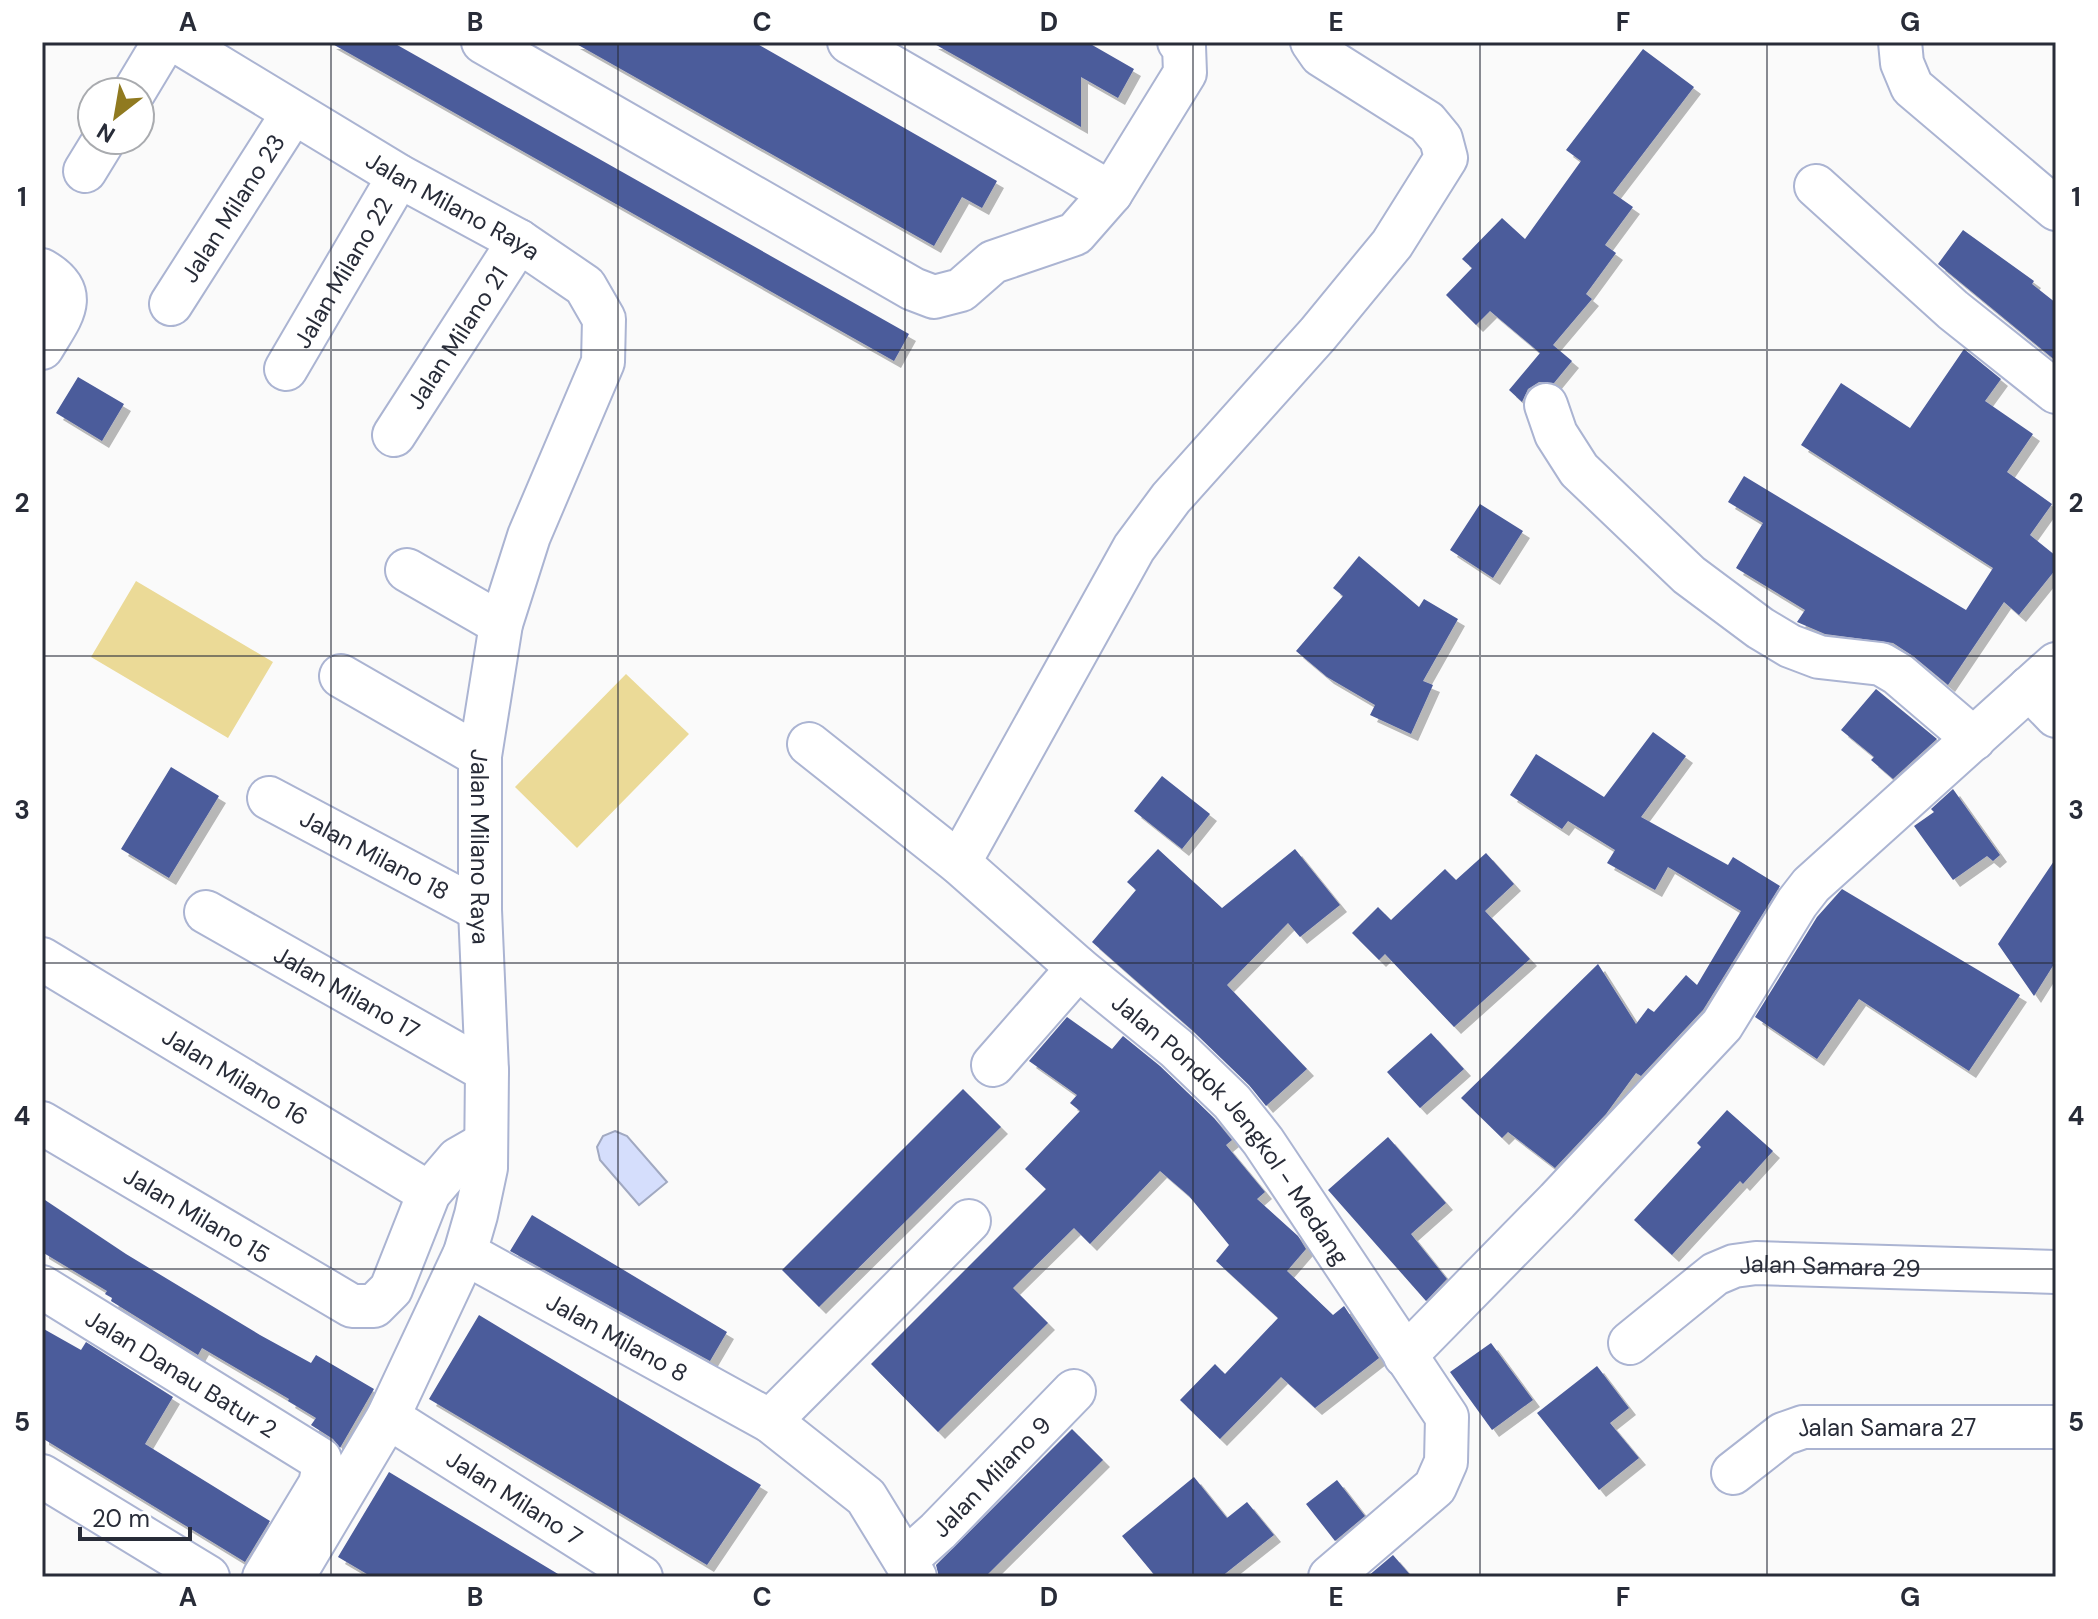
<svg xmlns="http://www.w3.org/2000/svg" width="2098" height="1619" font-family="'DM Sans',sans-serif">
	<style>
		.green { fill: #ebda97 }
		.water { fill: #d5defc; stroke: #a1a9c1; stroke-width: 2 }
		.building { fill: #4b5b9b; filter: url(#shadow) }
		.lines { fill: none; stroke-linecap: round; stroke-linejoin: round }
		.minor-casing { stroke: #abb4d2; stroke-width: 46 }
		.minor { stroke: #fff; stroke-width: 42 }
		.grid { fill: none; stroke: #282c38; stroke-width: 2; stroke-opacity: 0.55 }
		.labels { text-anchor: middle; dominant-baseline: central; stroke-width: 8; stroke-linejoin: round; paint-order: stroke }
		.street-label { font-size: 24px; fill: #282c38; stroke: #fff }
		.neatline { fill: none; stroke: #282c38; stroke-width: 3 }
		.grid-label { font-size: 26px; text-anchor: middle; font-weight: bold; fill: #282c38 }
	</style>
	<defs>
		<filter id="shadow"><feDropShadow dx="7" dy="7" stdDeviation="0" flood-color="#0004"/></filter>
	</defs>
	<rect width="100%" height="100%" fill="#fafafa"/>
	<path class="green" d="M136 581 273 662 228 738 91 657Z
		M626 674 689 734 577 848 515 787Z"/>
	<path class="water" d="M615 1131 627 1136 667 1182 639 1205 600 1160 597 1147 603 1136Z"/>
	<path class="building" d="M329 42H392L909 334 894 361Z
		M573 42H754L997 181 982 208 962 197 934 246Z
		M931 42H1087L1134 69 1118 98 1081 77V127Z
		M1643 49 1694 87 1613 193 1633 207 1605 245 1616 253 1586 294 1592 299 1553 345 1572 361 1554 383 1539 382 1528 389 1522 402 1509 390 1540 353 1490 311 1476 325 1446 295 1472 268 1462 259 1502 218 1525 239 1581 161 1566 150Z
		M1963 230 2034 281 2032 284 2056 303V361L1938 264Z
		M1964 349 2001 379 1985 401 2033 434 2007 472 2052 504 2030 535 2056 556V569L2019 615 2004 602 1948 685 1913 656 1893 643 1825 634 1797 622 1805 610 1736 568 1763 523 1728 502 1744 476 1966 610 1993 568 1801 445 1841 383 1910 428Z
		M78 377 124 404 102 441 56 413Z
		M1480 504 1523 531 1493 578 1450 550Z
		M1359 556 1419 607 1424 599 1458 619 1423 681 1433 685 1411 734 1370 715 1375 705 1327 677 1296 651 1343 596 1333 588Z
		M1876 689 1937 739 1893 779 1871 760 1874 757 1841 730Z
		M1653 732 1686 756 1641 817 1728 865 1733 857 1780 886 1703 1010 1641 1076 1636 1073 1606 1114 1555 1168 1508 1132 1502 1138 1461 1098 1598 964 1636 1024 1648 1008 1654 1012 1686 975 1697 985 1741 911 1668 867 1655 890 1607 863 1615 850 1568 821 1562 829 1510 795 1536 754 1604 797Z
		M171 767 219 796 169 878 121 849Z
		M1162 776 1210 814 1182 849 1134 811Z
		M1953 789 2000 855 1993 861 1987 856 1953 880 1914 826 1934 812 1931 809Z
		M1158 849 1222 908 1295 849 1340 905 1300 937 1288 923 1227 985 1307 1069 1266 1106 1249 1085 1193 1031 1092 942 1136 890 1127 882Z
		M1486 853 1514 884 1485 911 1530 959 1454 1027 1385 954 1379 960 1352 933 1378 907 1391 920 1445 869 1456 880Z
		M2056 858V961L2034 996 1998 944Z
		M1842 889 2020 995 1969 1071 1859 999 1817 1059 1755 1017 1817 917Z
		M1067 1017 1112 1049 1123 1036 1160 1066 1214 1118 1232 1140 1226 1145 1265 1192 1257 1199 1298 1236 1306 1249 1287 1271 1333 1315 1344 1306 1379 1358 1315 1408 1281 1377 1220 1439 1180 1400 1215 1364 1225 1374 1278 1318 1216 1261 1229 1245 1189 1196 1160 1171 1090 1244 1074 1228 1013 1288 1048 1323 938 1432 871 1364 1046 1189 1025 1169 1080 1111 1070 1103 1077 1095 1029 1061Z
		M1431 1033 1464 1069 1420 1108 1387 1072Z
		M963 1089 1001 1127 819 1307 782 1270Z
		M1727 1110 1773 1151 1743 1184 1740 1181 1672 1255 1634 1220 1701 1147 1697 1143Z
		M1388 1137 1446 1203 1411 1234 1447 1279 1426 1301 1328 1190Z
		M42 1198 126 1254 260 1335 311 1363 316 1355 374 1389 340 1448 333 1439 311 1425 316 1418 288 1401 289 1399 202 1348 198 1355 111 1301 112 1298 105 1294 107 1291 42 1252Z
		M532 1215 727 1332 710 1361 510 1251Z
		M479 1315 761 1485 707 1565 429 1399Z
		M42 1328 81 1350 86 1342 173 1397 145 1444 270 1521 245 1562 42 1438Z
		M1491 1343 1533 1400 1492 1430 1450 1372Z
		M1597 1366 1629 1408 1610 1423 1639 1458 1599 1490 1537 1413Z
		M1072 1429 1103 1460 985 1577H939L936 1565Z
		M389 1472 482 1528 563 1577H372L338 1557Z
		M1194 1477 1227 1518 1247 1502 1274 1535 1221 1577H1156L1122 1536Z
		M1337 1480 1365 1516 1335 1541 1306 1504Z
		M1393 1555 1412 1577H1367Z"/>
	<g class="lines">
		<defs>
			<g id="minor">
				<path id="s1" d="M178 42 399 176 519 241 585 286 604 319 603 362 529 536 501 624 480 756V910L487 1071 486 1168 476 1215 465 1253 388 1417 293 1577"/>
				<path d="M483 42 913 289 934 297 961 290 993 262 1075 234 1111 193 1185 73 1184 46 1179 42"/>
				<path d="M849 42 1111 193"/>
				<path d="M1900 42 1902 63 1912 87 2056 209"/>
				<path d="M134 92 164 42"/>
				<path d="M85 171 104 140"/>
				<path d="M1816 186 1953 310 2056 392"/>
				<path d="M42 270C83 294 60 317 42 348"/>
				<path id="s2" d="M171 304 293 113"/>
				<path id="s3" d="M286 369 399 176"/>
				<path d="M1546 405 1556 434 1579 470 1689 575 1760 628 1790 646 1819 657 1881 664 1898 674 1974 739"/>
				<path id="s4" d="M394 435 519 241"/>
				<path d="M407 570 501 624"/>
				<path d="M341 676 480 756"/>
				<path d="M2029 688 2056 716"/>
				<path id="s5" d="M809 744 959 863 1078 968 1176 1048 1232 1102 1263 1141 1447 1417 1446 1462 1435 1487 1330 1577"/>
				<path id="s6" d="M269 798 480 910"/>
				<path d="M959 863 1134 548 1171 498 1318 334 1392 244 1446 158 1441 139 1427 122 1321 55 1312 42"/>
				<path id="s7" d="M206 912 487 1071"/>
				<path id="s8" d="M42 959 429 1193"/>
				<path d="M993 1065 1078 968"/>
				<path id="s9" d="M42 1123 352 1306H374L391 1289 429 1193 458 1159 486 1143"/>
				<path id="s10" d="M465 1253 770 1421 866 1497 915 1577"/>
				<path id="s11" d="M42 1287 320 1459 323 1470 320 1484 264 1577"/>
				<path id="s12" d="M1630 1343 1715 1274 1734 1266 1756 1263 2056 1272"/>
				<path d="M1405 1356 1557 1201 1722 1025 1797 903 1811 885 2056 664"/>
				<path id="s13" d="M388 1417 641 1577"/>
				<path d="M770 1421 969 1221"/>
				<path id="s14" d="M1733 1473 1783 1434 1803 1427H2056"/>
				<path d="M42 1476 208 1577"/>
				<path id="s15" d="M907 1559 938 1531 1074 1391"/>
			</g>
		</defs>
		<use href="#minor" class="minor-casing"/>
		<use href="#minor" class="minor"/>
	</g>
	<path class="grid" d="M331 42V1577M618 42V1577M905 42V1577M1193 42V1577M1480 42V1577M1767 42V1577M42 350H2056M42 656H2056M42 963H2056M42 1269H2056"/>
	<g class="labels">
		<g class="street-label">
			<text stroke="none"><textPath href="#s1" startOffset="320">Jalan Milano Raya</textPath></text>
			<text stroke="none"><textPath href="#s2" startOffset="114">Jalan Milano 23</textPath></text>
			<text stroke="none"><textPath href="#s3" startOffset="112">Jalan Milano 22</textPath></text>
			<text stroke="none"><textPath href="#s4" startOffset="116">Jalan Milano 21</textPath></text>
			<text stroke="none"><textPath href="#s1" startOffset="1062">Jalan Milano Raya</textPath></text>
			<text stroke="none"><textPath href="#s6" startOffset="120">Jalan Milano 18</textPath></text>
			<text stroke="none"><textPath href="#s7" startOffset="162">Jalan Milano 17</textPath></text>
			<text stroke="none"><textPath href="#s8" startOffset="226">Jalan Milano 16</textPath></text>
			<text stroke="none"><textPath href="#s5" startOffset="574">Jalan Pondok Jengkol - Medang</textPath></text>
			<text stroke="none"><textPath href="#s9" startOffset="180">Jalan Milano 15</textPath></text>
			<text stroke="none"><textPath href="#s12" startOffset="226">Jalan Samara 29</textPath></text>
			<text stroke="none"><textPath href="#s10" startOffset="174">Jalan Milano 8</textPath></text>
			<text stroke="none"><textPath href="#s11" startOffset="164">Jalan Danau Batur 2</textPath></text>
			<text stroke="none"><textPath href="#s14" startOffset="168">Jalan Samara 27</textPath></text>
			<text stroke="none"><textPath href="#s15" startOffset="118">Jalan Milano 9</textPath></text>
			<text stroke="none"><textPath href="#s13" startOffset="150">Jalan Milano 7</textPath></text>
		</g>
	</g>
	<rect width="2098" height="1619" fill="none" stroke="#ffffff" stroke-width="88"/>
	<g transform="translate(116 116) rotate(211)"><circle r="38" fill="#ffffff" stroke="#a9abaf" stroke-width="2"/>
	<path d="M0-6L14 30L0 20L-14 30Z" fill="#907a20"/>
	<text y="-12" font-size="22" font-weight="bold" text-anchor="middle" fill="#282c38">N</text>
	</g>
	<path d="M80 1527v12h110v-12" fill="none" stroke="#282c38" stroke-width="4"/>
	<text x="92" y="1527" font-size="24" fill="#282c38" stroke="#ffffff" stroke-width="6" paint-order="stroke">20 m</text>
	<rect x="44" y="44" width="2010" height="1531" class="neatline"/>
	<g class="grid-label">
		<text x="188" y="31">A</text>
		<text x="475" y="31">B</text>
		<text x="762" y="31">C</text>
		<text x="1049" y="31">D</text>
		<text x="1336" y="31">E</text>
		<text x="1623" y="31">F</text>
		<text x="1910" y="31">G</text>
		<text x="22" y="206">1</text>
		<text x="2076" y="206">1</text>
		<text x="22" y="512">2</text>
		<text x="2076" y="512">2</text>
		<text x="22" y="819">3</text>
		<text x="2076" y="819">3</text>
		<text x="22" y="1125">4</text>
		<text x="2076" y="1125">4</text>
		<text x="22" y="1431">5</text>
		<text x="2076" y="1431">5</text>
		<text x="188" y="1606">A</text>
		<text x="475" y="1606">B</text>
		<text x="762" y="1606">C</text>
		<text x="1049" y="1606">D</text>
		<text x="1336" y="1606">E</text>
		<text x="1623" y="1606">F</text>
		<text x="1910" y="1606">G</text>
	</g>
</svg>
